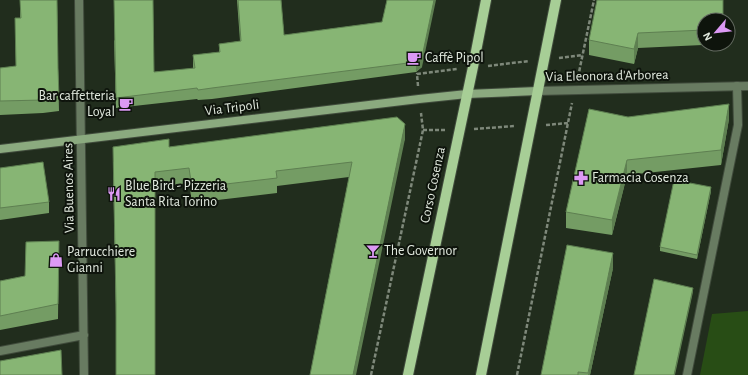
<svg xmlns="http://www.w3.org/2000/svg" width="748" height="375" font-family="'Alegreya Sans',sans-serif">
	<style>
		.green { fill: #284d15 }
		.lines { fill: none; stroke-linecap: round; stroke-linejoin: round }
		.lane-casing { stroke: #404b3c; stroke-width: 10 }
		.street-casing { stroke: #404b3c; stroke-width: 10 }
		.secondary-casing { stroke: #404b3c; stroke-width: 10 }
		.primary-casing { stroke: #404b3c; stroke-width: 12 }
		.path { stroke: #7e887a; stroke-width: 2.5; stroke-dasharray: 4 2; stroke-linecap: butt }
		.lane { stroke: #687b61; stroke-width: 8 }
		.street { stroke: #687b61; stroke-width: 8 }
		.secondary { stroke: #8baa7f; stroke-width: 8 }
		.primary { stroke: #a7ce96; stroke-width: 10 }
		.wall { fill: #749c64 }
		.shaded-wall { fill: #5e7f51 }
		.building { fill: #87b574; stroke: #5e7f51 }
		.labels { text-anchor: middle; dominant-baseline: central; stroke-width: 4; stroke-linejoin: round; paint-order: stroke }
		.poi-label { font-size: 14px; fill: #e2eadf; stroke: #0e140c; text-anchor: start }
		.street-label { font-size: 14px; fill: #e2eadf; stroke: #0e140c }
	</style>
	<rect width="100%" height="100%" fill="#212d1d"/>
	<path class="green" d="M748 311V375H700L712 314Z"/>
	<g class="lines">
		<defs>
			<path id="lane" d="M687 375 738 125 737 86"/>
			<path id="street" d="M79 0 84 375
				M537 91 748 86
				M0 351 84 335"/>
			<path id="secondary" d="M0 149 419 99 467 94 537 91"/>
			<path id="primary" d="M408 375 473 67 486 0
				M481 375 556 0"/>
		</defs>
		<use href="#lane" class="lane-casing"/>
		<use href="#street" class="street-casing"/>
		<use href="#secondary" class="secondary-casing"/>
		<use href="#primary" class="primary-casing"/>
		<path class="path" d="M559 58 583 55
			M488 66 529 61
			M578 77 594 0
			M418 86 417 74 457 69
			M546 125 568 123
			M474 129 515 126
			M423 130H445
			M371 375 423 130 421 113
			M517 375 572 103"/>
		<use href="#lane" class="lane"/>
		<use href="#street" class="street"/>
		<use href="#secondary" class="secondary"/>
		<use href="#primary" class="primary"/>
	</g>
	<path class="wall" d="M20 0H57L58 68 59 111 43 113 0 115V68L16 66 15 18H20Z
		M237 0H281L284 35 382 22 422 67 416 72 212 99 198 100 197 99 116 108 114 40 154 72 193 69V55L219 52V44L240 41Z
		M704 20V44H724L638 48 634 64 589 55V40Z
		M628 117 729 119 721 165 627 175 612 235 566 228V212Z
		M405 139 319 329 349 177 277 186V193L192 203 189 183 155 187 116 318 113 162 169 147Z
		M0 168 49 202V213L0 220Z
		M711 191 697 259 660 251V247Z
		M59 241 58 319 0 330V281L25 276Z
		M613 268 590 375H541Z"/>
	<path class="shaded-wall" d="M434 0H436L422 67 416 72V62Z
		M638 33V48L634 64V49Z
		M729 104V119L721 165V150Z
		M405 124V139L356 375H353Z
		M627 160V175L612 235V220Z
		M711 187V191L697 259V255Z
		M613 253V268L590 375H588Z
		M693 288V292L675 375H674Z"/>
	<path class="building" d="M20 0H57L58 68 59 98 43 100 0 101V68L16 66 15 18H21Z
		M114 0H153L154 72 195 68 193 55 220 52 219 44 241 41 238 0H281L284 35 382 22 387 0H434L422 57 416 62 212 88 198 90 197 88 116 98Z
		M597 0H723V20H704V30L638 33 634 49 589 40Z
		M729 104 721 150 627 160 612 220 566 212 589 109 628 117Z
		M397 117 405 124 353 375H310L352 162 276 171 277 178 192 188 189 168 155 172V375H116V304L113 147 169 139V147Z
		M43 162 49 202 0 208V168Z
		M674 180 711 187 697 255 660 247Z
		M59 241 58 304 0 316V281L25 276 26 242Z
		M567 245 613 253 588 373 578 372V375H541Z
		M654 279 693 288 674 375H634Z
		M61 350 62 375H0V361Z"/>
	<defs>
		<symbol id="cafe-bare" viewBox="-9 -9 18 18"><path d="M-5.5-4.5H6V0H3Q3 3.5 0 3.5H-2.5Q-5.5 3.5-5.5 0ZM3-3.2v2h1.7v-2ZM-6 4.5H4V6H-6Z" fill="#dc99f4" stroke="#0e140c" stroke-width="2.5" paint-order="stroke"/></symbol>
		<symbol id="pharmacy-bare" viewBox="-9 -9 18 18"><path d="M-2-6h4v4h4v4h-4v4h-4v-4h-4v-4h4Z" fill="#dc99f4" stroke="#0e140c" stroke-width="2.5" paint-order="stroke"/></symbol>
		<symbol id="restaurant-bare" viewBox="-9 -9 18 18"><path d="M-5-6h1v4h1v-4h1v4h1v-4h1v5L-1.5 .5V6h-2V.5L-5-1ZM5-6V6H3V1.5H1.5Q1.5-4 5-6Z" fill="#dc99f4" stroke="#0e140c" stroke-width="2.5" paint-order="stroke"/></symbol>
		<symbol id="bar-bare" viewBox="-9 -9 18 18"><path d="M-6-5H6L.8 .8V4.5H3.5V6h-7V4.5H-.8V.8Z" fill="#dc99f4" stroke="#0e140c" stroke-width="2.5" paint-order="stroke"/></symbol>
		<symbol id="shop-bare" viewBox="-9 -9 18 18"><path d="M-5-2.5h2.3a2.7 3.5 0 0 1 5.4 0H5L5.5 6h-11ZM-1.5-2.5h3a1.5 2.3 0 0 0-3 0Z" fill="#dc99f4" stroke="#0e140c" stroke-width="2.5" paint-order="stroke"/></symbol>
	</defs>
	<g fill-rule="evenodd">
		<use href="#cafe-bare" x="404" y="48" width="20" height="20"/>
		<use href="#cafe-bare" x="116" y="94" width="20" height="20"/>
		<use href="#pharmacy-bare" x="571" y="168" width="20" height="20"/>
		<use href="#restaurant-bare" x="104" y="184" width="20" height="20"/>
		<use href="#bar-bare" x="363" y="241" width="20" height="20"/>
		<use href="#shop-bare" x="46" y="250" width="20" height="20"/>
	</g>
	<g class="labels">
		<g class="poi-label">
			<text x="425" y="58">Caffè Pipol</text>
			<text x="115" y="96" text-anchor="end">Bar caffetteria<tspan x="115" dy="16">Loyal</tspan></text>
			<text x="592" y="178">Farmacia Cosenza</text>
			<text x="125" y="186">Blue Bird - Pizzeria<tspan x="125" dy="16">Santa Rita Torino</tspan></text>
			<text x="384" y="251">The Governor</text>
			<text x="67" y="252">Parrucchiere<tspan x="67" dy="16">Gianni</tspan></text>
		</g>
		<g class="street-label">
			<text transform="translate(607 76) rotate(-1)">Via Eleonora d'Arborea</text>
			<text transform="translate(232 108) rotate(-7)">Via Tripoli</text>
			<text transform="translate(433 185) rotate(-78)">Corso Cosenza</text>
			<text transform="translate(69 188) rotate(-91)">Via Buenos Aires</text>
		</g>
	</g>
	<g transform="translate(716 32) rotate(242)"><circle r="19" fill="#0e140c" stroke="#636a60"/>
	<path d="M0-3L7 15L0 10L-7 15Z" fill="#dc99f4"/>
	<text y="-6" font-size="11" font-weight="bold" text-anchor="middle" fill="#e2eadf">N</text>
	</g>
</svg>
